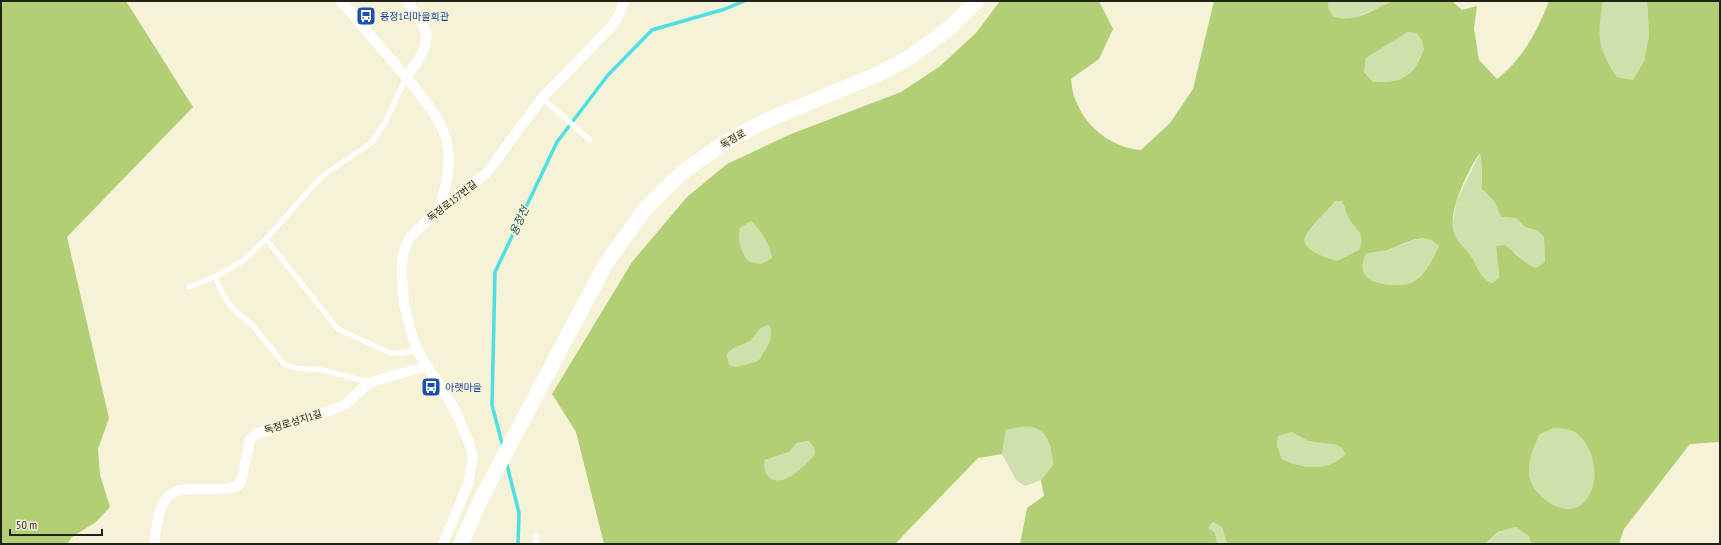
<svg xmlns="http://www.w3.org/2000/svg" width="1721" height="545" font-family="'PT Sans Narrow','Noto Sans KR',sans-serif">
	<style>
		.green { fill: #cee1ac }
		.forest { fill: #b2cf75; fill-rule: evenodd }
		.lines { fill: none; stroke-linecap: round; stroke-linejoin: round }
		.stream { stroke: #4edfe4; stroke-width: 3.5 }
		.lane { stroke: #fff; stroke-width: 5 }
		.street { stroke: #fff; stroke-width: 10 }
		.secondary { stroke: #fff; stroke-width: 15 }
		.labels { text-anchor: middle; dominant-baseline: central; stroke-width: 3; stroke-linejoin: round; paint-order: stroke }
		.transit-label { font-size: 10px; fill: #164399; stroke: #f6f2d8; text-anchor: start }
		.street-label { font-size: 10px; fill: #222118; stroke: #f6f2d8 }
		.water-label { font-size: 11px; font-style: italic; fill: #155355; stroke: #f6f2d8 }
	</style>
	<rect width="100%" height="100%" fill="#f6f2d8"/>
	<path class="green" d="M1329 1H1394L1355 18 1343 20 1333 16 1328 7Z
		M1603 1H1647L1649 36 1644 61 1633 80 1617 77C1597 48 1596 35 1603 1Z
		M1408 32 1417 33 1422 41 1424 49C1412 78 1405 83 1373 82L1364 72 1366 58Z
		M1480 153 1482 167V189L1494 201 1501 217 1516 218 1525 227 1538 231 1544 237 1545 262 1536 268 1528 266 1516 253 1496 246 1499 274V278L1492 283 1484 280 1454 235 1452 226 1457 200Z
		M1335 201H1342C1345 207 1347 217 1351 222 1359 232 1365 235 1359 250L1337 261C1325 257 1308 253 1304 240 1312 224 1325 215 1335 201Z
		M751 221C763 234 769 240 772 258L761 264 748 261C741 250 737 241 740 228Z
		M1424 238 1432 239 1439 246C1432 260 1425 275 1411 283 1406 285 1398 285 1392 285 1371 284 1355 277 1366 254 1374 251 1381 252 1388 250 1401 246 1410 239 1424 238Z
		M769 325C775 342 767 347 758 361L736 367 729 365 727 355 732 348 747 343 753 338 760 327Z
		M1022 425C1027 426 1034 426 1038 428 1050 434 1052 453 1053 465L1041 480 1025 486 1016 480 1002 454 1006 430Z
		M1554 428C1574 429 1580 432 1589 450 1597 467 1597 491 1582 504 1563 520 1529 493 1529 472 1529 458 1534 446 1540 434Z
		M1292 432 1308 441 1337 445 1344 449 1345 454C1330 472 1301 469 1282 459L1277 446 1278 436Z
		M809 441 814 448 815 455C808 463 796 474 785 479 771 484 762 474 765 460L789 452 797 443Z
		M1213 522 1222 527 1227 544H1216L1217 542 1208 528Z
		M1516 527 1529 536 1531 544H1485L1499 532Z"/>
	<path class="forest" d="M1 1H126L193 107 67 237 109 418 98 449 100 475 110 507 96 522 72 537 67 544H1Z
		M1000 1H1099L1113 29 1099 59 1071 79C1072 87 1073 96 1077 103 1087 129 1114 148 1141 150L1170 123 1193 89 1214 1H1329L1328 7 1333 16C1356 25 1373 8 1394 1 1403 0 1440 1 1452 1L1462 10 1477 6 1474 29 1479 60 1497 79C1522 60 1538 30 1549 1H1603C1597 35 1597 48 1617 77L1633 80 1644 61 1649 36 1647 1H1720V442L1690 444 1624 529 1619 544H1531L1529 536 1516 527 1498 532 1485 544H1227L1222 527 1213 522 1208 528 1215 533 1217 543 1216 544H1020L1027 508 1044 496 1041 480 1053 465C1051 431 1039 420 1006 430L1002 454 978 458 895 544H604L576 432 552 394 632 262 687 197 727 164 791 134 901 92 939 67 976 33ZM1408 32 1417 33 1422 41 1424 49C1413 77 1404 83 1373 82L1364 72 1366 58ZM1480 153 1482 167V189L1494 201 1501 217 1516 218 1525 227 1538 231 1544 237 1545 262 1536 268C1524 264 1515 252 1505 245L1496 246 1499 274V278L1492 283C1479 278 1479 269 1472 258 1467 249 1457 243 1454 233 1447 213 1468 170 1480 153ZM1335 201H1342C1345 207 1347 217 1351 222 1359 232 1365 235 1359 250L1337 261C1325 257 1308 253 1304 240 1311 224 1325 215 1335 201ZM751 221C762 232 769 242 772 258L761 264 748 261C741 250 737 241 740 228ZM1424 238 1432 240 1439 246C1432 260 1425 276 1411 283 1406 285 1397 285 1392 285 1372 284 1355 277 1366 254 1374 251 1381 252 1388 250 1401 245 1410 239 1424 238ZM769 325C775 340 766 348 758 361L736 367 729 365 727 355C734 344 738 348 748 342 759 336 753 329 769 325ZM1554 428C1574 429 1580 432 1589 450 1597 467 1597 491 1582 504 1563 520 1529 493 1529 472 1529 458 1534 446 1540 434ZM1292 432 1308 441 1337 445 1343 449 1345 454C1330 472 1301 469 1282 459L1277 446 1278 436ZM809 441 814 448 815 454C808 463 796 474 785 479 771 484 762 474 765 460L789 452 797 443Z"/>
	<g class="lines">
		<path class="stream" d="M503 447 492 405 495 272 557 142 608 75 652 30 725 9 744 1
			M506 461 519 513 518 544"/>
		<path class="lane" d="M542 98 590 140
			M266 239 338 329 390 353H403L417 350
			M215 277 224 296 232 308 253 326 284 364 296 368 322 370 361 380 372 381
			M189 287 215 277 244 260 266 239 321 177 371 143 385 123 406 77
			M536 535V544"/>
		<path class="street" d="M341 1 406 77
			M407 1C434 37 432 42 406 77 446 126 460 145 439 209
			M155 544C154 536 157 527 158 519 166 472 205 497 238 486L242 478 250 439 258 433 332 410 346 404 364 387 375 381 426 366
			M443 544 468 484 473 457 469 443 455 410 417 350 411 332 404 304 402 276V259L406 245 411 236 439 209 486 174 542 98 612 26 620 13 624 1"/>
		<path class="secondary" d="M461 544 479 503 605 265 645 209 683 172 724 143 765 121 874 76 907 59 946 31 977 1"/>
	</g>
	<defs>
		<symbol id="bus-square" viewBox="-11 -11 22 22"><rect x="-9" y="-9" width="18" height="18" rx="4" fill="#1a4fb4" stroke="#f6f2d8"/><path d="M-5-6H5V4H4V6H2V4H-2V6H-4V4H-5ZM-3.5-4V0h7V-4ZM-3.5 1.2v1.5H-2V1.2ZM2 1.2v1.5H3.5V1.2Z" fill="#fff"/></symbol>
	</defs>
	<g fill-rule="evenodd">
		<use href="#bus-square" x="355" y="5" width="22" height="22"/>
		<use href="#bus-square" x="420" y="376" width="22" height="22"/>
	</g>
	<g class="labels">
		<g class="transit-label">
			<text x="380" y="16">용정1리마을회관</text>
			<text x="445" y="387">아랫마을</text>
		</g>
		<g class="street-label">
			<text transform="translate(733 139) rotate(-31)">독정로</text>
			<text transform="translate(452 201) rotate(-38)">독정로157번길</text>
			<text transform="translate(293 422) rotate(-17)">독정로성지1길</text>
		</g>
		<g class="water-label">
			<text transform="translate(519 221) rotate(-65)">용정천</text>
		</g>
	</g>
	<rect width="1721" height="545" fill="none" stroke="#222118" stroke-width="4"/>
	<path d="M10 529v6h92v-6" fill="none" stroke="#222118" stroke-width="2"/>
	<text x="16" y="529" font-size="12" fill="#222118" stroke="#f6f2d8" stroke-width="3" paint-order="stroke">50 m</text>
</svg>
